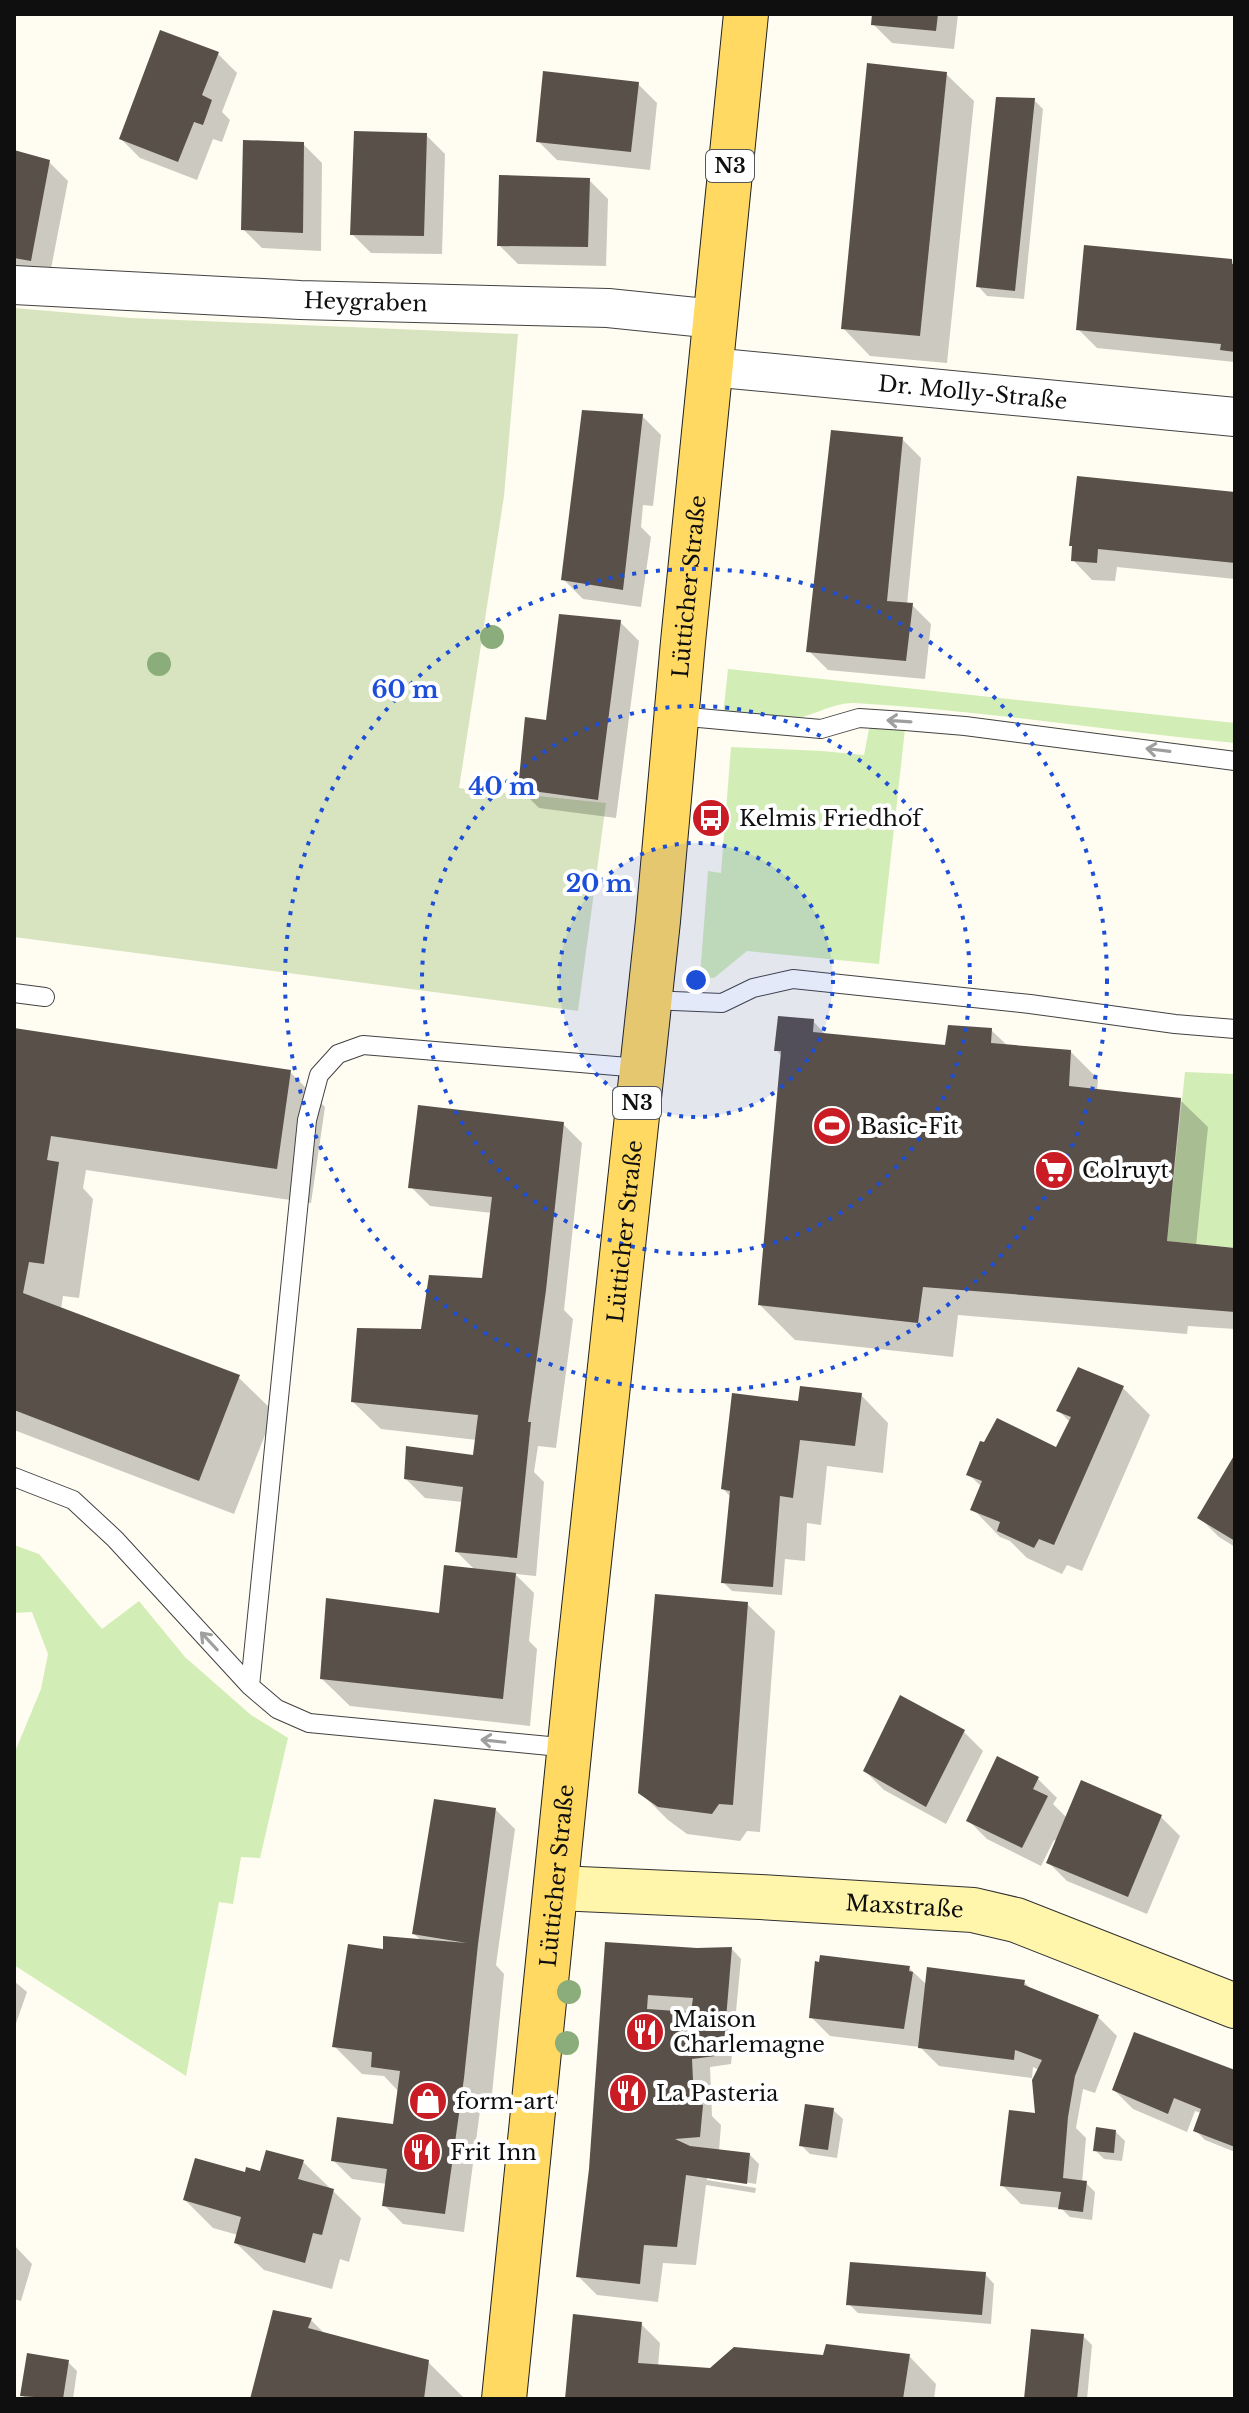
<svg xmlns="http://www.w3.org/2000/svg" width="1249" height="2413" font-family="'Libre Baskerville',serif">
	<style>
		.green { fill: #d3edb7 }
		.cemetery { fill: #d8e4bf }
		.shadow { fill: #0003 }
		.building { fill: #59504a; fill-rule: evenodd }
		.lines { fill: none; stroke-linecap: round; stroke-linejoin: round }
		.lane-casing { stroke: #424242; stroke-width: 20 }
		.street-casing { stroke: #424242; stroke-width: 40 }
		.secondary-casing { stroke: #313131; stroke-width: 46 }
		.primary-casing { stroke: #202020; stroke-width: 46 }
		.lane { stroke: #fff; stroke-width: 18 }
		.street { stroke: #fff; stroke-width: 38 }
		.secondary { stroke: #fff6ac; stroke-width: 44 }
		.primary { stroke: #ffd961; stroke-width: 44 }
		.tree { fill: #8aad7b }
		.oneway { stroke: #9f9f9f }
		.ring { fill: none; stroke: #1d4ed8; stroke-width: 4; stroke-dasharray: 4 8 }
		.labels { text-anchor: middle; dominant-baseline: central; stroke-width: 8; stroke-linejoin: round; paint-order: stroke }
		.shield { fill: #fff; stroke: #575757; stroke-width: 2 }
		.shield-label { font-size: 20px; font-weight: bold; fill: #0f0f0f }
		.street-label { font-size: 22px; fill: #0f0f0f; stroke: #fff }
		.poi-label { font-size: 22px; fill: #0f0f0f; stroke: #fff; text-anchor: start }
		.centre { fill: #1d4ed8; stroke: #fff; stroke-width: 4 }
		.ring-label { font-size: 24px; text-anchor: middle; font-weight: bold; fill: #1d4ed8; stroke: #fff; stroke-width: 8; stroke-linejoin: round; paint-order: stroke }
	</style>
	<rect width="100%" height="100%" fill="#fffcf1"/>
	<path class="green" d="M728 669 1235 723V743C1108 731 981 710 854 703 837 702 818 713 802 717 776 722 749 717 723 715Z
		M869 729H905L879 964 747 951 714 978 700 977 708 871 721 873 731 747 822 751 864 755Z
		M1185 1072 1235 1074V1248L1167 1241Z
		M14 1545 39 1554 102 1629 139 1601 185 1657 251 1715 288 1738 260 1858 241 1857 233 1904 219 1902 186 2076 14 1965V1754L41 1689 48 1654 32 1612 14 1613Z"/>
	<path class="cemetery" d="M14 308 131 318 518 334 504 496 459 788 606 803 578 1011 14 937Z"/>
	<path class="shadow" d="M874 14H958L954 49 892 43 873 24Z
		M218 54 237 73 222 112 230 120 222 142 213 139 197 180 140 158 121 139Z
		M946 74 974 101 947 363 870 356 843 328Z
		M638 84 657 103 650 170 557 160 538 141Z
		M1034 100 1043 109 1024 299 987 296 978 286Z
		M426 135 445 154 442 254 371 253 352 234Z
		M303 144 322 163 321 251 262 248 243 229Z
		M14 153 49 162 68 181 49 279 14 273Z
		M589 180 608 199 606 266 518 264 499 245Z
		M1231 260 1235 264V362L1097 348 1078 329Z
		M642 416 661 435 653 506 643 505 641 527 651 537 641 607 583 599 564 580Z
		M902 439 921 458 907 605H912L931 624 925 679 828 670 809 651Z
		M1235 494V579L1117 567 1115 581 1092 580 1073 560 1074 548Z
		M620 622 639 641 616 818 539 808 520 789 548 722Z
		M813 1021 827 1036 944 1047 991 1030 1008 1046 1071 1052 1098 1079 1097 1091 1180 1100 1208 1127 1196 1246 1235 1250V1329L1188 1326 1187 1334 958 1315 953 1357 795 1340 760 1305 783 1057 776 1050Z
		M14 1030 290 1072 325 1107 311 1203 86 1170 83 1188 93 1199 79 1298 63 1296 61 1309 238 1377 274 1412 234 1514 14 1430Z
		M563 1124 582 1143 564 1310 573 1319 556 1448 538 1446 534 1472 544 1482 536 1576 515 1574 534 1593 529 1641 537 1649 530 1726 350 1706 322 1679 441 1614 475 1570 457 1552 463 1502 425 1498 406 1479 475 1457 477 1440 381 1429 353 1402 423 1331 484 1280 492 1213 430 1206 411 1187Z
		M1123 1388 1150 1415 1082 1571 1067 1565 1062 1574 1027 1558 1010 1541 1000 1537 973 1509 982 1487 968 1474 1057 1450 1070 1422 1059 1411Z
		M861 1395 888 1423 883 1473 827 1466 821 1525 807 1523 805 1561 785 1559 782 1595 732 1591 723 1582 731 1497 723 1489Z
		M1235 1458V1547L1219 1537 1200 1518Z
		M747 1604 775 1631 760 1832 747 1831 740 1841 687 1834 668 1820 640 1792Z
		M901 1698 964 1732 983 1751 946 1824 884 1790 865 1771Z
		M1038 1779 1057 1798 1053 1804 1067 1818 1161 1817 1180 1836 1147 1914 1067 1881 1048 1862 1057 1841 1054 1840 1041 1866 987 1839 968 1820Z
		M496 1810 515 1829 496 1965 504 1974 491 2104 481 2103 464 2232 403 2224 384 2205 387 2184 352 2179 333 2160 395 2127 399 2092 384 2076 362 2074 334 2046 384 1952 422 1941 414 1934Z
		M607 1944 697 1950 732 1949 741 1959 731 2064 710 2067 712 2116 721 2125 719 2151 749 2154 759 2164 756 2184 707 2176V2180L756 2188 755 2193 706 2185 696 2265 663 2263 658 2302 597 2295 578 2276 595 2130Z
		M909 1968 927 1985 1024 1982 1032 1990 1098 2017 1117 2036 1095 2093 1083 2089 1076 2128 1086 2138 1082 2183H1086L1095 2192 1092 2220 1070 2217 1061 2208 1021 2204 1002 2185 1040 2116 1039 2070 1033 2067 1032 2078 939 2066 920 2047 830 2036 811 2017Z
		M14 1981 27 1992 14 2029Z
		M1235 2072V2152L1205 2140 1196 2131 1201 2113 1195 2111 1187 2132 1133 2109 1114 2090Z
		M833 2110 843 2119 837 2158 810 2154 801 2145Z
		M1116 2132 1125 2141 1122 2161 1104 2159 1095 2150Z
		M303 2162 361 2218 349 2262 340 2259 332 2289 264 2270 236 2243 238 2235 213 2228 185 2200 246 2174Z
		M14 2245 32 2264 21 2301 14 2299Z
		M985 2274 994 2284 991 2324 858 2313 849 2304Z
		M311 2320 326 2335 428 2362 465 2399H252Z
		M641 2324 660 2343 658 2366 711 2370 825 2357 909 2356 936 2384 934 2399H567Z
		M1083 2336 1092 2345 1087 2399H1026Z
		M68 2362 77 2371 73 2399H26L22 2395Z"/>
	<path class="building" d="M872 14H938L936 31 871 25Z
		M160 30 219 52 202 95 212 100 203 125 194 122 178 162 119 139Z
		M867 63 947 72 920 336 841 329Z
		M543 71 639 82 631 152 536 142Z
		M996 97 1035 98 1015 291 976 287Z
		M354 131 427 133 424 236 350 235Z
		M243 140 304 142 303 233 241 230Z
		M14 150 50 160 31 261 14 258Z
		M499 175 590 178 588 247 497 246Z
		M1084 245 1232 259V264H1235V352L1220 350 1221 344 1076 330Z
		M582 410 643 414 623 590 561 580Z
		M831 430 903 437 887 601 913 603 906 661 806 652Z
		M1077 476 1235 492V563L1098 549 1097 563 1071 561 1072 546H1069Z
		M559 614 621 620 598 800 518 789 525 717 546 720Z
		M778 1016 814 1019 813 1032 945 1045 948 1025 992 1028 991 1043 1071 1050 1069 1086 1181 1098 1167 1241 1235 1248V1312L923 1287 918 1323 758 1305 781 1051H774Z
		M14 1028 291 1070 277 1169 51 1136 47 1160 59 1162 44 1264 29 1262 23 1293 240 1375 199 1481 14 1410Z
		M418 1105 564 1122 546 1290 528 1422H531L517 1558 455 1552 463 1487 404 1479 406 1446 473 1455 478 1415 351 1402 357 1328 421 1329 429 1275 482 1278 492 1197 408 1188Z
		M1078 1367 1124 1386 1054 1545 1039 1539 1034 1548 997 1531 1000 1522 970 1510 982 1481 966 1475 980 1441 984 1442 997 1418 1056 1447 1071 1417 1056 1411Z
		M800 1386 862 1393 855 1446 800 1440 793 1498 780 1496 773 1587 721 1583 730 1491 721 1489 732 1393 798 1401Z
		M1235 1454V1541L1197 1518Z
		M444 1565 516 1573 503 1699 320 1679 326 1598 439 1613Z
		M655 1594 748 1602 733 1805 719 1804 712 1814 658 1807 638 1793Z
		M900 1695 965 1730 926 1807 863 1771Z
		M997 1756 1039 1777 1033 1789 1048 1796 1022 1848 966 1821Z
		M1081 1780 1162 1815 1128 1897 1046 1863Z
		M434 1799 496 1808 478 1944 464 2078 445 2214 382 2206 387 2169 331 2161 337 2117 393 2124 400 2071 371 2067 372 2052 332 2047 348 1944 383 1949V1936L467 1943 412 1934Z
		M605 1942 697 1948 732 1947 723 2055 692 2059 694 2102 703 2105 700 2137 675 2139 690 2146 750 2153 747 2184 686 2175 677 2247 644 2245 640 2284 576 2277 589 2169ZM648 1995 693 1998 691 2012 647 2009Z
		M820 1955 910 1966 909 1971 913 1972 904 2029 809 2018 815 1961 819 1962Z
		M927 1967 1025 1980 1024 1985 1099 2015 1075 2076 1068 2117 1063 2178 1087 2181 1083 2212 1058 2209 1061 2192 1000 2186 1009 2110 1035 2113 1032 2080 1042 2060 1015 2050 1014 2060 918 2048Z
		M1134 2032 1235 2070V2147L1193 2131 1201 2109 1174 2098 1168 2114 1112 2090Z
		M805 2104 834 2108 828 2150 799 2146Z
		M1096 2127 1116 2130 1114 2153 1093 2151Z
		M266 2150 304 2160 298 2179 334 2189 322 2235 313 2233 305 2263 234 2243 241 2217 183 2200 195 2158 245 2172 246 2167 260 2171Z
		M850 2262 986 2272 982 2315 846 2305Z
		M273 2310 312 2318 308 2328 429 2360 424 2399H250Z
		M573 2314 642 2322 638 2363 710 2368 734 2347 823 2355 826 2344 910 2354 903 2399H565Z
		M1031 2329 1084 2334 1077 2399H1024Z
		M27 2353 69 2360 63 2399 20 2396Z"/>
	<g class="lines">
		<defs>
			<path id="lane" d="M677 716 821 729 859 718 905 721 965 726 1235 761
				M14 993 45 997
				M649 1000 722 1003 753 988 793 979 1030 1004 1175 1024 1235 1029
				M14 1477 73 1500 115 1539 250 1686 277 1709 309 1723 570 1748
				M250 1686 307 1120 319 1075 338 1054 363 1045 640 1068"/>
			<g id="street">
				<path id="s1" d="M14 285 300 300 608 308 715 319"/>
				<path id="s2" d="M710 367 1235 417"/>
			</g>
			<g id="secondary">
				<path id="s3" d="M557 1888 760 1897 973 1910 1016 1920 1235 2006"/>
			</g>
			<g id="primary">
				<path id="s4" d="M504 2399 578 1664 658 921 683 642 746 14"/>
			</g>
		</defs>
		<use href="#lane" class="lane-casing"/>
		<use href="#street" class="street-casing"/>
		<use href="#secondary" class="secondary-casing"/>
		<use href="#primary" class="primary-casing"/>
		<use href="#lane" class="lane"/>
		<use href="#street" class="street"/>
		<use href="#secondary" class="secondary"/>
		<use href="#primary" class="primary"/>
	</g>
	<g class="tree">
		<circle cx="492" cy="637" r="12"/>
		<circle cx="159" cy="664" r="12"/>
		<circle cx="569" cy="1992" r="12"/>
		<circle cx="567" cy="2043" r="12"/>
	</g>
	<defs><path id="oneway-shaft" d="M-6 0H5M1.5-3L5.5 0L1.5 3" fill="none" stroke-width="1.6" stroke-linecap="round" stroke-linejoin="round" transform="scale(2)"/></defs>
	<g class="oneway">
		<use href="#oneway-shaft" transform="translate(899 721) rotate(-176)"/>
		<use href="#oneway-shaft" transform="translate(1158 750) rotate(-173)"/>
		<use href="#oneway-shaft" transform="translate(209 1641) rotate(-133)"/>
		<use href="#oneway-shaft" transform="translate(493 1741) rotate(-174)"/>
	</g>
	<circle cx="696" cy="980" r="137" fill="#1d4ed8" fill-opacity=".12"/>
	<g class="ring">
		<circle cx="696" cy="980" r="137"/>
		<circle cx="696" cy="980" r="274"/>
		<circle cx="696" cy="980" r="411"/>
	</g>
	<defs>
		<symbol id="bus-disc" viewBox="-11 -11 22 22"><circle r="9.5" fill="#ca1c24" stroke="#fff"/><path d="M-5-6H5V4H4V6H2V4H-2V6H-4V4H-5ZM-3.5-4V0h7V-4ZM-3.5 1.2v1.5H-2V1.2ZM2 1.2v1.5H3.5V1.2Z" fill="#fff"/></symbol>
		<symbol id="stadium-disc" viewBox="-11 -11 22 22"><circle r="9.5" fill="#ca1c24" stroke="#fff"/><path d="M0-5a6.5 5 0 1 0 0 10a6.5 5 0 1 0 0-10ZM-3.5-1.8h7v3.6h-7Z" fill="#fff"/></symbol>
		<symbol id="supermarket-disc" viewBox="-11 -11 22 22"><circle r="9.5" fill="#ca1c24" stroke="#fff"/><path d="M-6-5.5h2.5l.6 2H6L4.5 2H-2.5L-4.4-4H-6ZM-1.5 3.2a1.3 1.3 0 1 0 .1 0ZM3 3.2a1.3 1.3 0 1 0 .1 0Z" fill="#fff"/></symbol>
		<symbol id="restaurant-disc" viewBox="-11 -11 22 22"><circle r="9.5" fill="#ca1c24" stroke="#fff"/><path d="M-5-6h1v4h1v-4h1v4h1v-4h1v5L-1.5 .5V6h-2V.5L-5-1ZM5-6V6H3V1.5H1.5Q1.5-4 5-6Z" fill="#fff"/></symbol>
		<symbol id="shop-disc" viewBox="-11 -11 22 22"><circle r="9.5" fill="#ca1c24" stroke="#fff"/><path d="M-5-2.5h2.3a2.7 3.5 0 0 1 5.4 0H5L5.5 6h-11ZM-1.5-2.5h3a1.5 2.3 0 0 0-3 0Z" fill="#fff"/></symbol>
	</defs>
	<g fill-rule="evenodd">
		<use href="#bus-disc" x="689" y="796" width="44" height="44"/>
		<use href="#stadium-disc" x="810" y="1104" width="44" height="44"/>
		<use href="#supermarket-disc" x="1032" y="1148" width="44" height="44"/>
		<use href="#restaurant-disc" x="623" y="2010" width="44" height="44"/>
		<use href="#restaurant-disc" x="606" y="2071" width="44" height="44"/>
		<use href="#shop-disc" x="406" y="2079" width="44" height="44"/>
		<use href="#restaurant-disc" x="400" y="2130" width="44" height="44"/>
	</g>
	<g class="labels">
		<g class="shield">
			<rect x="706" y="150" width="48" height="32" rx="6"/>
			<rect x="613" y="1087" width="48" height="32" rx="6"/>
		</g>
		<g class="shield-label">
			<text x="730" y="166">N3</text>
			<text x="637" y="1103">N3</text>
		</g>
		<g class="street-label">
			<text stroke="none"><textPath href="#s1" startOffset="352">Heygraben</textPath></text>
			<text stroke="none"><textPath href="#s2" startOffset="264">Dr. Molly-Straße</textPath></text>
			<text stroke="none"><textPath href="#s4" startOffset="1822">Lütticher Straße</textPath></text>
			<text stroke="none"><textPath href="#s4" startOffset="1174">Lütticher Straße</textPath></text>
			<text stroke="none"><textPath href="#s4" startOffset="526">Lütticher Straße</textPath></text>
			<text stroke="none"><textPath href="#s3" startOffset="348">Maxstraße</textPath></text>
		</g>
		<g class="poi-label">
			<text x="739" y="818">Kelmis Friedhof</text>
			<text x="860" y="1126">Basic-Fit</text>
			<text x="1082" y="1170">Colruyt</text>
			<text x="673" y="2019">Maison<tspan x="673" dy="25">Charlemagne</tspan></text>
			<text x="656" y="2093">La Pasteria</text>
			<text x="456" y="2101">form-art</text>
			<text x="450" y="2152">Frit Inn</text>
		</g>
	</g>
	<circle cx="696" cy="980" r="12" class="centre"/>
	<g class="ring-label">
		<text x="405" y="698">60 m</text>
		<text x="502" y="795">40 m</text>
		<text x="599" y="892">20 m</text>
	</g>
	<rect width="1249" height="2413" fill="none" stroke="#0f0f0f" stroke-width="32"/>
</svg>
